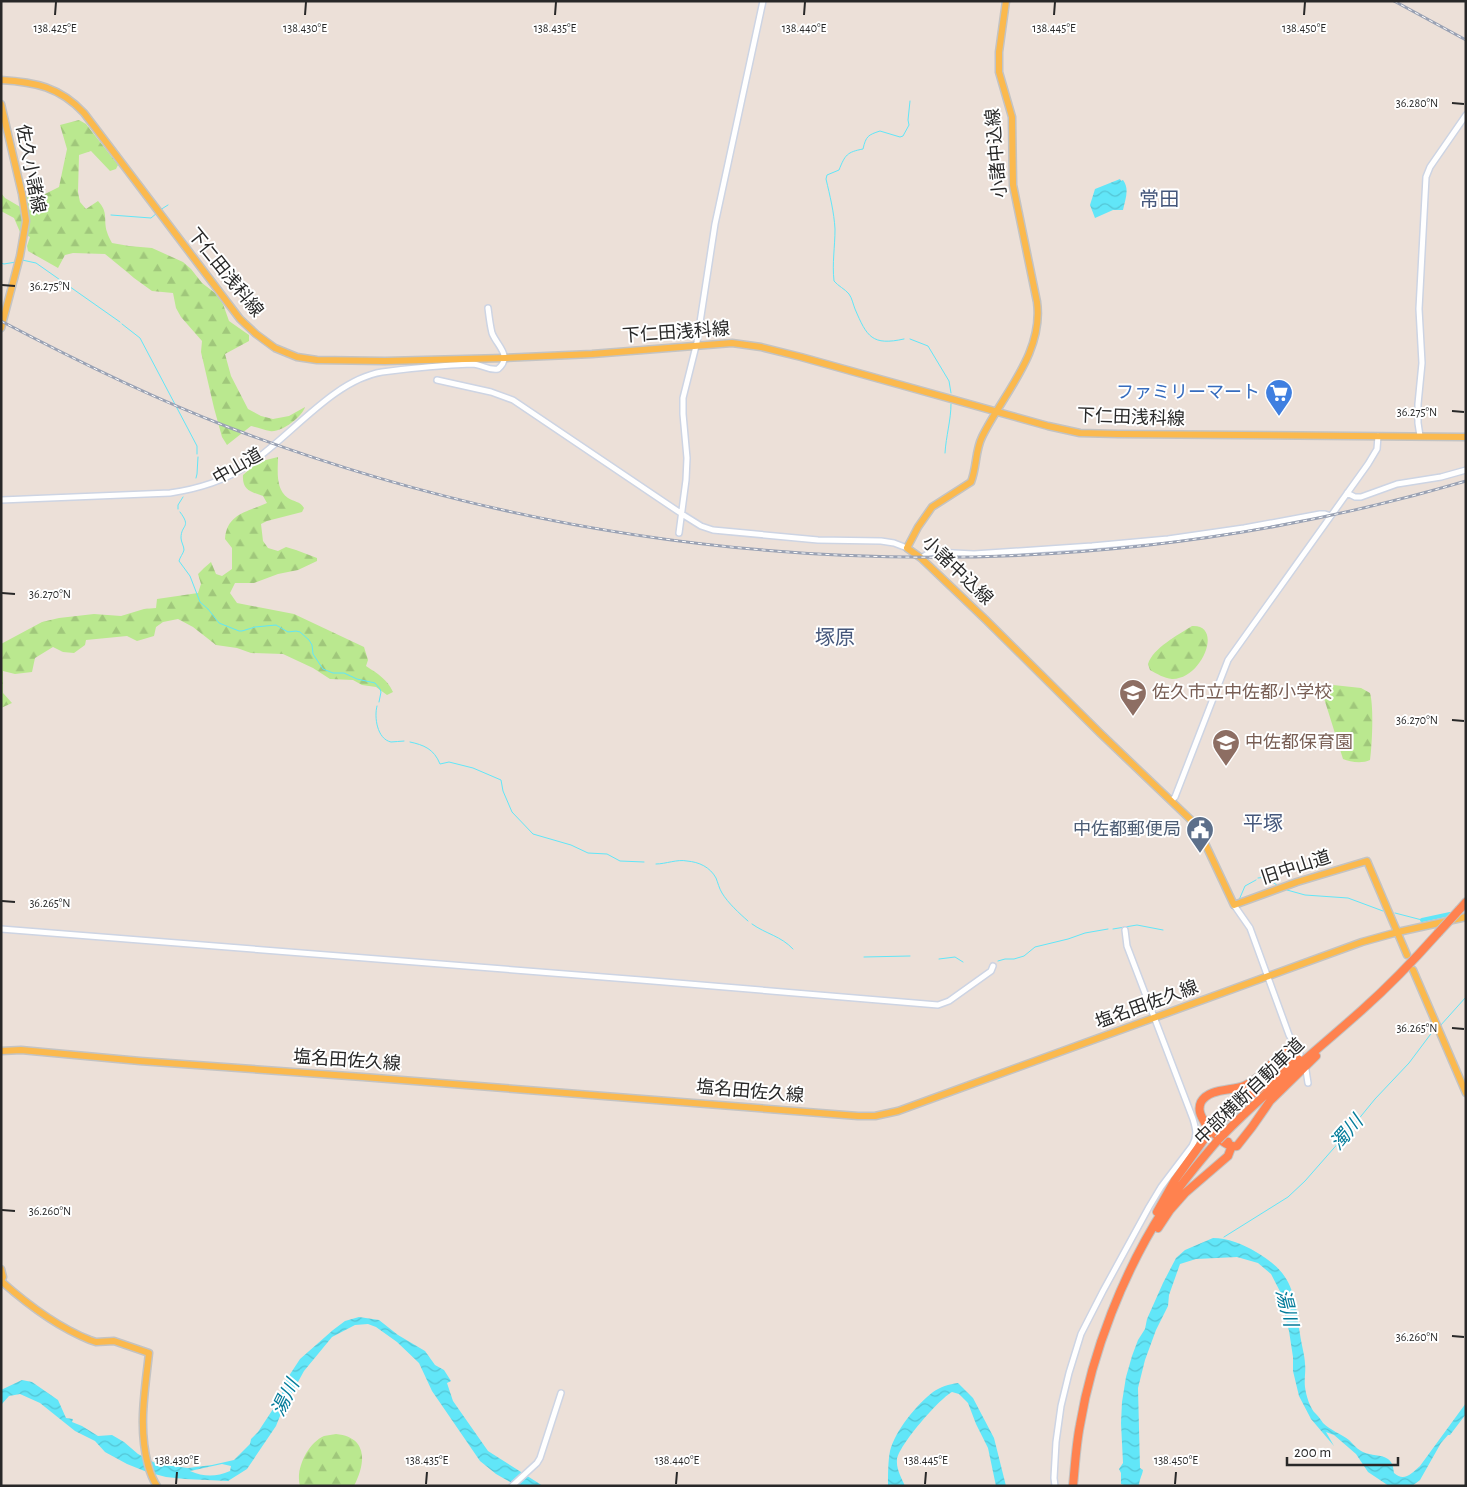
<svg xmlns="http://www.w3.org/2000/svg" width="1467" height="1487" font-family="'Alegreya Sans','Noto Sans JP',sans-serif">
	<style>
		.forest { fill: url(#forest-firs) }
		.water { fill: url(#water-waves); fill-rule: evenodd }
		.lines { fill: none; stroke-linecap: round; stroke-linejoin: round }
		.stream { stroke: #61e6f8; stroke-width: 1 }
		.canal { stroke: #61e6f8; stroke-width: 4 }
		.minor-casing { stroke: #cdd4e3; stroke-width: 8 }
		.major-casing { stroke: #c3c3c3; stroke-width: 9 }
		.highway-casing { stroke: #c3c3c3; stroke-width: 10 }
		.minor { stroke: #fff; stroke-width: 5 }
		.major { stroke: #fbb94d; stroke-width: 6 }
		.highway { stroke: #ff824f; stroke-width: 8 }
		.rail-casing { stroke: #9aa2b4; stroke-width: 3 }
		.rail { stroke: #fff; stroke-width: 1; stroke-dasharray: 4; stroke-linecap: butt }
		.highway-bridge-casing { stroke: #c3c3c3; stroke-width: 10; stroke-linecap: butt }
		.highway-bridge { stroke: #ff824f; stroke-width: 8 }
		.ticks { fill: none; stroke: #282828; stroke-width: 2 }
		.labels { text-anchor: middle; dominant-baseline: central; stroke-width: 4; stroke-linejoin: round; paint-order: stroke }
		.street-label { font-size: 18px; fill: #282828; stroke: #fff }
		.shop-label { font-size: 18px; fill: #366cbe; stroke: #fff; text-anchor: end }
		.education-label { font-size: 18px; fill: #785e54; stroke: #fff; text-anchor: start }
		.service-label { font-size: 18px; fill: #4e5e75; stroke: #fff; text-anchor: end }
		.water-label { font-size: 19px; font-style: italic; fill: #047c9a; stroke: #fff }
		.quarter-label { font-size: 20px; fill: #45577b; stroke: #fff }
		.ticks-label { font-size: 12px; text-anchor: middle; fill: #282828; stroke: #fff; stroke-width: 4; stroke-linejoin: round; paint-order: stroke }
	</style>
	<defs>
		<pattern id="forest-firs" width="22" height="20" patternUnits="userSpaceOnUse" patternTransform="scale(1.25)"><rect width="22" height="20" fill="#bae88f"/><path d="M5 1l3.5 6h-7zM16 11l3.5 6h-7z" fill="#a0c77b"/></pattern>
		<pattern id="water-waves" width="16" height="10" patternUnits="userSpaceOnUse" patternTransform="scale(1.25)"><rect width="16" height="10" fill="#61e6f8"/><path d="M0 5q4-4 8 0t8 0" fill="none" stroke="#54c5d5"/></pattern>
	</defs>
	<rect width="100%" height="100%" fill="#ece0d8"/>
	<path class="forest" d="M79 120 86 124 118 165 116 169 110 171 91 151 79 155 78 192 80 202 86 209 98 201C109 213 103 219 107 232 108 236 110 239 112 243L129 246 152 248 183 262 191 269 202 283 215 293 223 304 229 321 249 335V341L225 354 231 376 248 409 261 416 273 419 289 416 305 407C302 417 281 433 270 431 264 430 257 427 251 426L227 445 222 437 214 408 201 352 202 341 181 317 176 308 173 293 152 291 134 278 127 272 105 254 73 253 65 255 58 268 28 251 27 246 30 237 20 232 14 218 1 211V193L5 198 29 212 26 195 41 196 59 187 67 149 60 125Z
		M278 457C278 470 275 489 288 498 294 502 300 501 304 508L302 512 267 521 261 524 263 541 268 548 278 551 286 547 296 550 317 558V561L298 570 278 574 254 583H235L230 593 237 603 294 614 364 647 368 660 366 666C378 674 387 679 393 692L387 695 376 687 362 685 353 680 330 679 313 668 283 654 251 653 237 648 216 645 193 627 178 619 163 622 156 627 154 636 137 641 127 636 86 640 85 645 74 653 63 652 53 647 35 658 32 672 15 674 3 671V693L12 703 1 708V644L42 622 59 618 94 614 121 616 144 609 156 608 157 599 198 593 201 584 198 574 204 568 211 562 216 574 222 576 232 569V548L225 539C227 513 248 512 267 503L263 496C251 492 242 490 243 475L258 462Z
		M1192 626C1224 624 1202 680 1172 679 1164 678 1157 674 1150 670L1148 664C1153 648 1178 635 1192 626Z
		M1324 684 1361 688 1370 693C1374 707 1372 746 1370 760 1362 764 1350 762 1343 759L1323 695 1322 686Z
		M336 1434C368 1437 366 1463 354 1486H300C295 1469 308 1443 324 1436 328 1435 332 1435 336 1434Z"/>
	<path class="water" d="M1120 179 1121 181 1123 180C1130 189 1125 200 1123 210H1113L1095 218 1090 205 1095 189Z
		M1213 1238C1227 1238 1243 1244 1256 1252 1294 1274 1294 1294 1300 1334 1301 1343 1305 1356 1305 1364 1306 1371 1304 1379 1305 1387 1306 1395 1310 1409 1316 1414 1319 1417 1321 1420 1323 1423 1330 1430 1341 1434 1349 1440 1353 1444 1358 1450 1363 1452 1371 1456 1381 1454 1388 1459 1393 1463 1393 1467 1394 1473 1404 1482 1411 1474 1420 1466L1466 1403V1414L1450 1435H1448L1441 1443 1420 1480 1412 1486H1389L1368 1472 1356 1454 1334 1435 1326 1432 1334 1446 1311 1419 1299 1396 1293 1371V1357L1289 1331 1284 1312 1287 1309 1286 1303 1271 1274 1258 1263 1237 1257 1196 1259 1180 1264 1169 1295 1168 1306 1156 1330 1145 1360 1138 1388 1140 1468 1143 1470C1142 1476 1139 1480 1139 1486H1127L1121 1484V1473L1119 1469 1123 1463 1121 1423 1122 1402 1126 1377 1132 1356 1138 1340 1145 1329 1147 1319 1163 1283 1176 1258 1185 1250Z
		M359 1317 379 1320 398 1335 425 1351 435 1365 444 1370 451 1381 447 1383 453 1401 488 1451 543 1486H517L496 1474 480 1461 432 1391 419 1363 397 1342 376 1327 368 1324 355 1325 332 1337 304 1371 282 1411 276 1426 247 1469 228 1481 185 1479 166 1477 147 1472 127 1464 105 1452 95 1441 75 1431 40 1403 20 1394 9 1396 1 1405V1390L22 1380 32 1382 58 1400 66 1418 73 1419 72 1422 82 1426 98 1436 112 1435 124 1442 138 1454 157 1464 188 1468 212 1465 234 1460 250 1444 251 1439 258 1432 277 1403 285 1387V1382L300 1359 333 1330 345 1321ZM222 1464 231 1466 230 1471C216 1477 204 1477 190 1471Z
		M958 1383 973 1398 994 1438 1006 1486H996L988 1448 976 1424 968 1403 959 1394 952 1392C939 1399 898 1446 897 1460 896 1469 902 1479 905 1486H888C888 1475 888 1461 890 1451 895 1431 917 1404 933 1392 940 1387 949 1384 958 1383Z"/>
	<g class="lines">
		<path class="stream" d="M160 210 168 205
			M111 215 151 218 157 213
			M22 260 36 263 120 322
			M1 263 4 264 16 262
			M122 324 140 338 187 427 197 446V454
			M904 339C872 346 867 337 855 309 853 304 852 298 849 294 845 289 838 286 834 281 832 263 835 247 835 229 834 212 830 196 826 179L827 175 839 170C845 155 847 152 863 149 866 136 868 135 880 131L900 137 903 136 909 125 908 120 910 101
			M910 339 928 346 949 381 951 393
			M945 453C946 436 951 420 951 404
			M196 478 197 474 198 457
			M178 509V505L183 497
			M180 512C192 528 181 524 181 538 181 542 184 546 184 550 183 554 180 557 179 561L190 576 200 602 208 609 219 623 239 631H242L255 627 276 625 288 632 296 631 300 632 309 640 312 645 313 654 323 669 333 673H344L357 679 375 683 380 689 381 692 379 702
			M377 706C374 717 377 739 391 742 395 742 400 741 404 741
			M410 742C424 745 434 749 440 764L449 762 473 768 501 780 503 791 512 812 533 834 571 845 588 853 607 854 620 861 644 862
			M656 864C666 864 677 859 687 861 699 862 710 867 716 878 718 883 719 888 722 893 728 903 739 913 748 921
			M1258 878 1266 877 1278 886
			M1287 890 1305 895 1348 898 1383 911
			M1239 900 1245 886 1256 880
			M1395 913 1422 920
			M752 924C766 934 781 936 793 949
			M1113 929 1137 925 1163 930
			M864 957 910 956
			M939 959 955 957 963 962
			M998 961 1005 959H1014L1024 956 1035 947 1068 939 1085 933 1108 929
			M1440 1026 1466 997
			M1224 1237 1288 1197 1305 1181 1348 1132 1375 1099 1409 1063 1433 1031 1437 1029"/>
		<path class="canal" d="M1422 920 1450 914"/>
		<defs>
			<path id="minor" d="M437 380 491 392 513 400 685 516 701 526 713 530 818 540 881 541 894 543 907 548
				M1420 436 1418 423V404L1422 363 1419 309 1426 177 1430 167 1466 115
				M1347 493 1355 497H1361L1397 484 1441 477 1466 470
				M1 500 170 493C197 489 222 482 245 467 288 440 332 380 382 372 412 368 442 365 472 364 482 364 488 371 498 369 513 356 497 346 492 333 490 325 489 316 488 308
				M679 533 686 480 687 458 683 414V398L697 342 715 224 763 1
				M921 558 929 553 934 552 974 554 1092 546 1168 539 1244 528 1320 514H1325L1331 516
				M1171 801 1175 797 1228 660 1368 464 1377 449 1378 436
				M1234 905 1250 928 1289 1035 1300 1054
				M1 929 641 980 938 1005 949 1001 991 971 993 966
				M1306 1070 1308 1083
				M512 1486 537 1463 540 1458 561 1393
				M1055 1486 1054 1478 1056 1442 1061 1406 1069 1373 1081 1334 1103 1291 1149 1207 1161 1187 1192 1146C1198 1136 1196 1129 1193 1119L1127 946 1125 930"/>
			<path id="major" d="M1006 1 999 52V72L1012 117 1013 185 1037 302C1044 353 1003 394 982 437 975 451 977 467 971 482L932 507 918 527 907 548 921 558 986 620 1100 733 1190 819 1202 837 1234 905 1297 882 1367 861 1407 955
				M1 80C35 82 60 87 84 113L240 319 256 334 275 348 297 357 317 360 385 361 505 358 592 354 732 343 761 347 801 357 1048 426 1080 433 1118 434 1466 437
				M1 104 22 194 26 221 20 256 1 328
				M1413 970 1466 1093
				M1 1051 21 1050 140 1061 363 1077 858 1116H875L898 1111 1362 942 1398 932 1466 917
				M1 1269 3 1277 1 1281C28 1305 57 1327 90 1340L96 1342 114 1341 149 1353C145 1391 138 1427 148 1465 150 1472 152 1479 157 1486"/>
			<path id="highway" d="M1460 909 1466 902
				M1207 1123 1214 1126 1218 1124 1247 1098 1298 1059
				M1206 1125C1214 1133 1225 1148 1237 1146L1252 1127 1270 1101 1316 1056
				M1223 1135C1267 1090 1316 1051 1362 1010 1389 986 1414 960 1438 933
				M1157 1212 1175 1180 1208 1134C1209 1123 1195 1115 1201 1102 1209 1088 1231 1091 1244 1086 1264 1077 1275 1056 1294 1044
				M1158 1228 1170 1210 1185 1193 1228 1156 1231 1148 1228 1142
				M1073 1486C1075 1466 1076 1445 1080 1425 1092 1352 1124 1271 1164 1209 1180 1185 1199 1162 1218 1140"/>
		</defs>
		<use href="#minor" class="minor-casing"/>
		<use href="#major" class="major-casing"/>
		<use href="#highway" class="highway-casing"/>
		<use href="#minor" class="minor"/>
		<use href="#major" class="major"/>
		<use href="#highway" class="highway"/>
		<defs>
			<path id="rail" d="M1394 1 1466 40
				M1 321C75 360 150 397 228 427 622 578 1061 600 1466 481"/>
		</defs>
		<use href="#rail" class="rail-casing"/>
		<use href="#rail" class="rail"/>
		<defs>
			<path id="highway-bridge" d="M1438 933 1460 909
				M1218 1140 1223 1135"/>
		</defs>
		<use href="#highway-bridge" class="highway-bridge-casing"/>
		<use href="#highway-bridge" class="highway-bridge"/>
	</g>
	<path class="ticks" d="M55 15 56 2M305 15 306 2M555 15 556 2M804 15 805 2M1054 15 1055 2M1304 15 1305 2M1452 103 1464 104M2 285 15 286M1452 411 1464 412M2 593 15 594M1452 720 1464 721M2 901 15 902M1452 1028 1464 1029M2 1210 15 1211M1452 1336 1464 1337M176 1484 177 1472M426 1484 427 1472M676 1484 677 1472M925 1484 926 1472M1175 1484 1176 1472"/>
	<defs>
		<symbol id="supermarket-pin" viewBox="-11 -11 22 30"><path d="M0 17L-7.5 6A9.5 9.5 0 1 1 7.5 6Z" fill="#3f7fe0" stroke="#fff"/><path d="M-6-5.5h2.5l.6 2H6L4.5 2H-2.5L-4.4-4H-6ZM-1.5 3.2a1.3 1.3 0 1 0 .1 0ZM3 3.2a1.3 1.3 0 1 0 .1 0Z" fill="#fff"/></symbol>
		<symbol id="school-pin" viewBox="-11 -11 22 30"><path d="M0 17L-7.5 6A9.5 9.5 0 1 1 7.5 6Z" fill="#8d6e63" stroke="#fff"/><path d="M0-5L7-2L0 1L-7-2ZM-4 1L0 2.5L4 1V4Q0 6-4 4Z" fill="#fff"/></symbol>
		<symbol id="civic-pin" viewBox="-11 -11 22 30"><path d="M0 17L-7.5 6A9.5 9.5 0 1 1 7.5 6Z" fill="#5c6f8a" stroke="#fff"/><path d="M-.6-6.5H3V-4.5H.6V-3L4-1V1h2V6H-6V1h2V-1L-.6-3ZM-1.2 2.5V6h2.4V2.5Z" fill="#fff"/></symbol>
	</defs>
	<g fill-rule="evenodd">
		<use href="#supermarket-pin" x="1263" y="377" width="32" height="43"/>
		<use href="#school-pin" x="1117" y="677" width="32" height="43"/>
		<use href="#school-pin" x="1210" y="727" width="32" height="43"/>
		<use href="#civic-pin" x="1184" y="814" width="32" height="43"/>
	</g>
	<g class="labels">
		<g class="street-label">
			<text transform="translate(997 153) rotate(-95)">小諸中込線</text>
			<text transform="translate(30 169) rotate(79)">佐久小諸線</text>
			<text transform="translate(225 273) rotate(51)">下仁田浅科線</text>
			<text transform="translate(676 333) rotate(-4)">下仁田浅科線</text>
			<text transform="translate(1131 418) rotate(2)">下仁田浅科線</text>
			<text transform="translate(238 467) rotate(-30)">中山道</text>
			<text transform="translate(957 571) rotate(44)">小諸中込線</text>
			<text transform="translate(1296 868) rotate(-18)">旧中山道</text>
			<text transform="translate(1147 1005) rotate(-20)">塩名田佐久線</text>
			<text transform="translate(347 1061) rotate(4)">塩名田佐久線</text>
			<text transform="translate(750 1092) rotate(5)">塩名田佐久線</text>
			<text transform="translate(1250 1092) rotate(-44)">中部横断自動車道</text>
		</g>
		<g class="shop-label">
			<text x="1260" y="393">ファミリーマート</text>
		</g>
		<g class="education-label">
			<text x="1152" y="693">佐久市立中佐都小学校</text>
			<text x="1245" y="743">中佐都保育園</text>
		</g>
		<g class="service-label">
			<text x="1181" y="830">中佐都郵便局</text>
		</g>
		<g class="water-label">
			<text transform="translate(1347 1133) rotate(-49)">濁川</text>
			<text transform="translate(1286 1308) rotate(76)">湯川</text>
			<text transform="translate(286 1398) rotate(-64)">湯川</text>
		</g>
		<g class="quarter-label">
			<text x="1159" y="200">常田</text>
			<text x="835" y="638">塚原</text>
			<text x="1263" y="824">平塚</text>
		</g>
	</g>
	<g class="ticks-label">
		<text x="55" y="32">138.425°E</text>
		<text x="305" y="32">138.430°E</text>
		<text x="555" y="32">138.435°E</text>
		<text x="804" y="32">138.440°E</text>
		<text x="1054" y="32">138.445°E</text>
		<text x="1304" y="32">138.450°E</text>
		<text x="1417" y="107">36.280°N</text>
		<text x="50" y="290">36.275°N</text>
		<text x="1417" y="416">36.275°N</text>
		<text x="50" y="598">36.270°N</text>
		<text x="1417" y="724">36.270°N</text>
		<text x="50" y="907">36.265°N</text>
		<text x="1417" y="1032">36.265°N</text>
		<text x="50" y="1215">36.260°N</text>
		<text x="1417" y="1341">36.260°N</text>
		<text x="177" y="1464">138.430°E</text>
		<text x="427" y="1464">138.435°E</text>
		<text x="677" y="1464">138.440°E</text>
		<text x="926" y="1464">138.445°E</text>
		<text x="1176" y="1464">138.450°E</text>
	</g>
	<rect width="1467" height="1487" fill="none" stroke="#282828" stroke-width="5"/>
	<path d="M1287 1457v8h111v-8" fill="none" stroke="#282828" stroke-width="2.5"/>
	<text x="1294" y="1457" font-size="15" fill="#282828" stroke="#ffffff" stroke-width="4" paint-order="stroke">200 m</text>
</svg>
